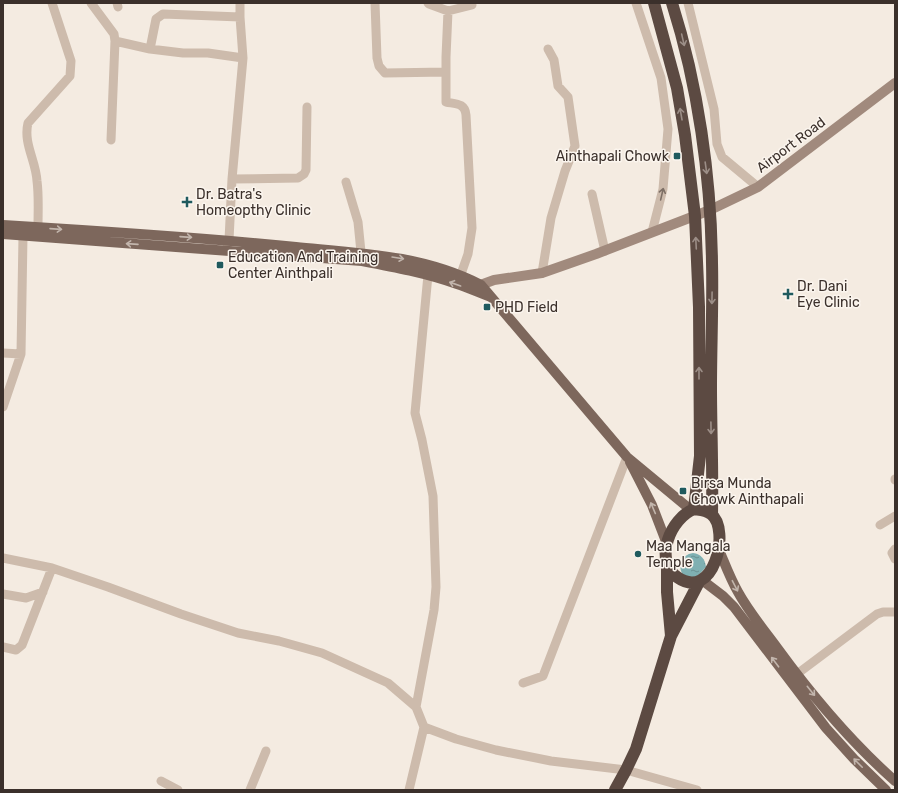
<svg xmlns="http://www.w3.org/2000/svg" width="898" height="793" font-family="Rubik,sans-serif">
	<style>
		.water { fill: url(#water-ripples) }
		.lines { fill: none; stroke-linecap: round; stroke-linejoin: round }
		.street { stroke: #cdbbac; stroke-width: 9 }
		.secondary { stroke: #a18a7d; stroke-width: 10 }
		.primary { stroke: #7d675c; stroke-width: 10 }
		.highway { stroke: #5c4a42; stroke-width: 12 }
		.oneway { stroke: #9c8e87 }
		.oneway2 { stroke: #7d6f65 }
		.oneway3 { stroke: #c2b5ac }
		.poi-dot { fill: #1f5a5e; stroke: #fbf5ee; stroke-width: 1.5 }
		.labels { text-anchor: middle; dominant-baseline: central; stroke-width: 3; stroke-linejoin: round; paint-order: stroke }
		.street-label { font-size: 14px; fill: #3b302b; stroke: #fbf5ee }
		.poi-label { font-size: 14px; fill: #3b302b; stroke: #fbf5ee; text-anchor: start }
	</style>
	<defs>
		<pattern id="water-ripples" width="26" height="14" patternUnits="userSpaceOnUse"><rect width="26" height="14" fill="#7fb0b2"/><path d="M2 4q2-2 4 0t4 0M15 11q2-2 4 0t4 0" fill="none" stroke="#699091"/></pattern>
	</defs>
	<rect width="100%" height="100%" fill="#f4ebe1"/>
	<path class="water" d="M693 553C701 554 705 559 706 567L695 579 683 575C677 565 681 555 693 553Z"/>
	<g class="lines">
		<path class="street" d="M91 3 114 34 115 41 150 49 183 53H208L243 58
			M117 3 118 7
			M375 3 377 58 379 66 385 73 446 72
			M428 3 429 4 448 11
			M636 3 661 78 668 129 663 189 652 232
			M688 3 714 109 717 144 722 157 758 187
			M150 49 156 19 163 14 240 17
			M111 140 115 41
			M232 179 298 178 304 174 306 170 307 107
			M346 182 358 222 361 252
			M592 194 605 251
			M38 227C38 212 39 196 37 181 36 161 23 143 28 123L70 76 71 61 52 3
			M227 247 229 240 232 179 243 58 240 17V3
			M542 273 551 218 565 171 575 146 568 97 558 86 554 60 548 49
			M461 274 468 254 472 228 466 115C465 103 456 104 446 102V57L448 11 472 5
			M3 353 21 354
			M3 407 21 354 23 236
			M895 479V480
			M880 525 895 516
			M895 549 892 553 895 559
			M3 558 52 568 108 587 181 614 238 633 279 641 322 653 388 683 416 707 424 727 456 739 496 750 551 761 626 770 697 790
			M3 594 26 598 43 592
			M3 647 16 650 22 645 52 568
			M797 674 877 614 883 612H895
			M523 683 543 676 627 457
			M416 707 434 610 436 587 433 496 422 440 415 413 428 275
			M161 781 178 790
			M250 790 266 751
			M409 790 424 727"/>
		<path class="secondary" d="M475 287 494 280 542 273 596 254 710 210 758 187 895 83"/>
		<path class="primary" d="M3 225C101 231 198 237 296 247 359 253 423 255 481 285L627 457 691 510
			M3 234 362 261C394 267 426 273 457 284 469 288 480 293 491 297
			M630 462 652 505 667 544
			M719 550C725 564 730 578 738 592 749 612 764 630 778 649 813 697 851 742 895 781
			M702 580 723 596 734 607 826 728 854 759 886 790"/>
		<path class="highway" d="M654 3 677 88 685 135 695 216 699 307 700 456 694 509
			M672 3C698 85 711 177 712 263 713 304 711 346 711 387 711 429 713 472 712 514
			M694 509C700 510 706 510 711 514 731 529 714 603 677 577 653 560 671 518 694 509Z
			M667 563V592L671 636
			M615 790 626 770 636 749 671 636 699 582"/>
	</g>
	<defs><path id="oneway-shaft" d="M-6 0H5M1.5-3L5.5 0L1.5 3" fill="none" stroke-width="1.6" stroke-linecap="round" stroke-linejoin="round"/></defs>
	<g class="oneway">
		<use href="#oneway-shaft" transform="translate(683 40) rotate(77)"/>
		<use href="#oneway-shaft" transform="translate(681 114) rotate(-100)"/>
		<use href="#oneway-shaft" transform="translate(706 168) rotate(82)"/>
		<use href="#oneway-shaft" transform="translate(696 243) rotate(-93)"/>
		<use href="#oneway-shaft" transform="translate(712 298) rotate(91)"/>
		<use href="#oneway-shaft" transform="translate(699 373) rotate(-90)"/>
		<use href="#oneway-shaft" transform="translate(711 428) rotate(89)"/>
	</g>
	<use class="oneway2" href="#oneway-shaft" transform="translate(662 194) rotate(-77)"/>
	<g class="oneway3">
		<use href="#oneway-shaft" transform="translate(56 229) rotate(4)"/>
		<use href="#oneway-shaft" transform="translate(186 237) rotate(4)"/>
		<use href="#oneway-shaft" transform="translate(132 244) rotate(-176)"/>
		<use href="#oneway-shaft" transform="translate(398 258) rotate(9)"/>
		<use href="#oneway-shaft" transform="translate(455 284) rotate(-161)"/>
		<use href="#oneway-shaft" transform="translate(653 508) rotate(-113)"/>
		<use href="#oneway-shaft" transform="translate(735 586) rotate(63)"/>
		<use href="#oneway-shaft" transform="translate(775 662) rotate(-127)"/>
		<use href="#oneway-shaft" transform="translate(811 691) rotate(51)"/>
		<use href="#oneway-shaft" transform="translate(858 763) rotate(-135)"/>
	</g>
	<g class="poi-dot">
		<rect x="673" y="152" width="8" height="8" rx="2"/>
		<path d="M185 196h4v4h4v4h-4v4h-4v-4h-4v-4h4z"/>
		<rect x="216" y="261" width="8" height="8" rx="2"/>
		<path d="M786 288h4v4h4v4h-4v4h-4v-4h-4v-4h4z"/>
		<rect x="483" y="303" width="8" height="8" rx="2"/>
		<rect x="679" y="487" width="8" height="8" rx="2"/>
		<circle cx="638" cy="554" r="4"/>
	</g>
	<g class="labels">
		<g class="street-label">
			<text transform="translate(791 145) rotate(-37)">Airport Road</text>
		</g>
		<g class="poi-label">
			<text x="669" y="156" text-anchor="end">Ainthapali Chowk</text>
			<text x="196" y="194">Dr. Batra's<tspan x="196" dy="16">Homeopthy Clinic</tspan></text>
			<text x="228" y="257">Education And Training<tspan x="228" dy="16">Center Ainthpali</tspan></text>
			<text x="797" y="286">Dr. Dani<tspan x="797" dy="16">Eye Clinic</tspan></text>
			<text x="495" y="307">PHD Field</text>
			<text x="691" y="483">Birsa Munda<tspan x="691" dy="16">Chowk Ainthapali</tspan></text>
			<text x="646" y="546">Maa Mangala<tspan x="646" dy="16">Temple</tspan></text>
		</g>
	</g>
	<rect width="898" height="793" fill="none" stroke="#3b302b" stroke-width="8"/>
</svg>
